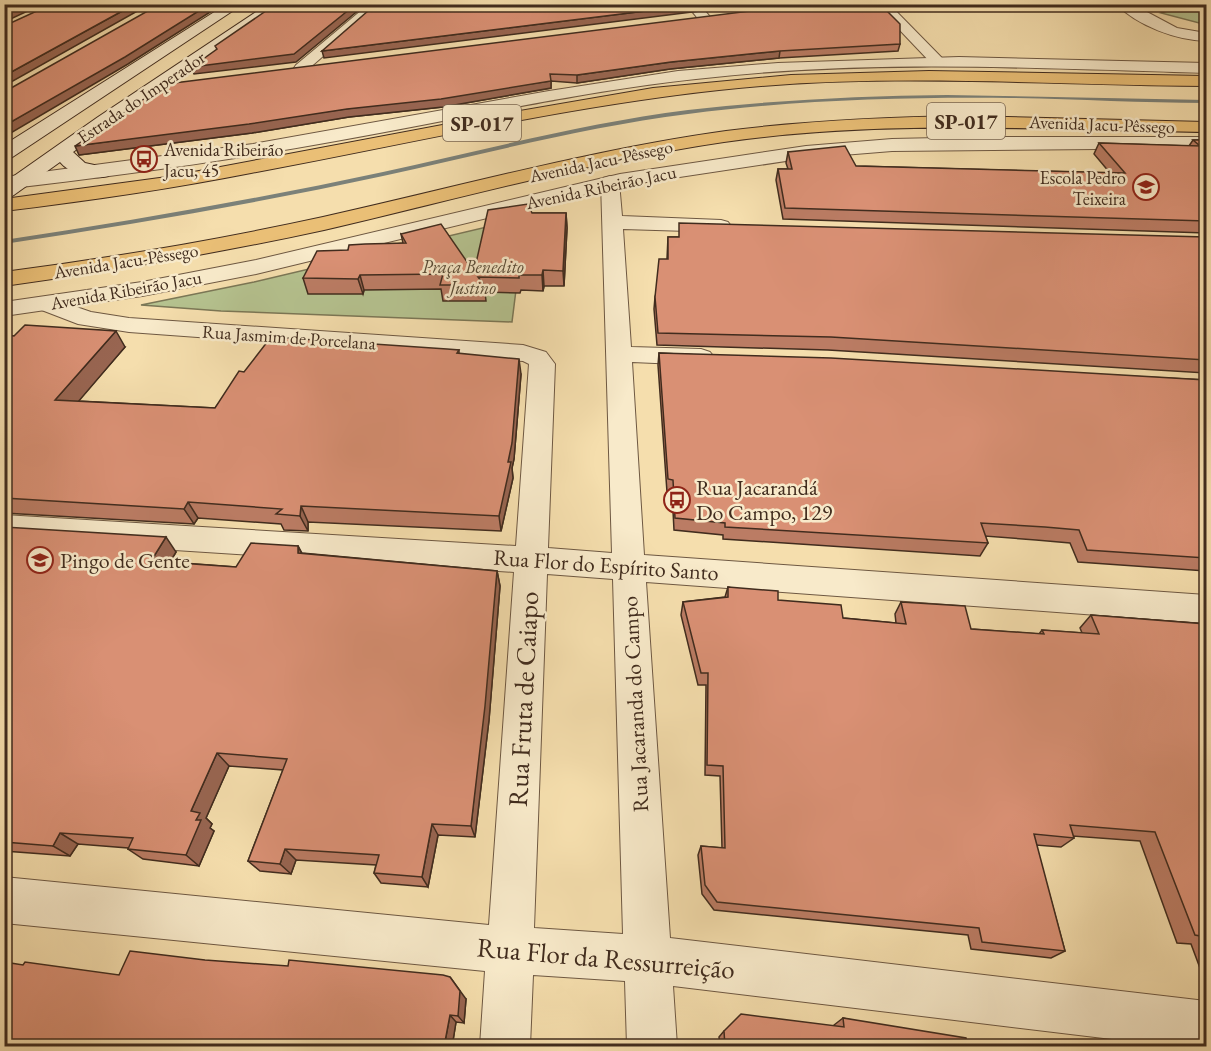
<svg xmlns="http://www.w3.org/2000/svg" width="1211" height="1051" font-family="'EB Garamond',serif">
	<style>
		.green { fill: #b5c28f; stroke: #7b7756; stroke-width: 1.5 }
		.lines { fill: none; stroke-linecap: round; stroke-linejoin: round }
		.stream { fill: #7b8179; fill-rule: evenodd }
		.minor-casing { stroke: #6e5842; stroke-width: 2 }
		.tertiary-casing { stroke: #6e5842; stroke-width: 2 }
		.secondary-casing { stroke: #412c1e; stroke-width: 2 }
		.trunk-casing { stroke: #412c1e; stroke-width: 2 }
		.minor { fill: #f8eaca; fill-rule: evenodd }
		.tertiary { fill: #f8eaca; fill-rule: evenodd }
		.secondary { fill: #f8eaca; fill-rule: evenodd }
		.trunk { fill: #eabf76; fill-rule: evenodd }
		.wall { fill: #bb7c64; stroke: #412c1e; stroke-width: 1.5 }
		.shaded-wall { fill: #986551; stroke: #412c1e; stroke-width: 1.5 }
		.building { fill: #d99074; stroke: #412c1e; stroke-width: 1.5 }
		.labels { text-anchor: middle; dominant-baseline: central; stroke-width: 5; stroke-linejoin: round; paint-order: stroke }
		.far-street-label { font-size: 18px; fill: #412c1e; stroke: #f8eaca }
		.far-poi-label { font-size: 18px; fill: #412c1e; stroke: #f8eaca; text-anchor: start }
		.far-park-label { font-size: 18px; font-style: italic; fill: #584a35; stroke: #f8eaca }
		.shield { fill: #f8eaca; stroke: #786552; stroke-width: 1.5 }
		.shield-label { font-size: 21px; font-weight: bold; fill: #412c1e }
		.poi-label { font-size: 22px; fill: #412c1e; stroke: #f8eaca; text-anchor: start }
		.street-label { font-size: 22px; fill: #412c1e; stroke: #f8eaca }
		.near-street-label { font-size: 27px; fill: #412c1e; stroke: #f8eaca }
	</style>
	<rect width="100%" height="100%" fill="#f5dead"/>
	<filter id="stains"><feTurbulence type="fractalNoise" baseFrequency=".00333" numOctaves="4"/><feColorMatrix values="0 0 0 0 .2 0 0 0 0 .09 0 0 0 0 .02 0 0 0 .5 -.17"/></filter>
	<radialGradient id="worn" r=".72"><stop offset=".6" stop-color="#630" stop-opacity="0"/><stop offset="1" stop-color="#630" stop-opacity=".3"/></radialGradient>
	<path class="green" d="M1186 5 1206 7V22L1203 24 1161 13Z
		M525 218 512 322 221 311 141 305 254 282Z"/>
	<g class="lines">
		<path class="stream" d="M947 95 1206 100V103C1141 103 1076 99 1011 98 903 97 795 100 688 114 585 127 484 154 383 176 258 203 131 225 4 244V240C131 221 257 199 383 172 484 150 585 123 688 110 774 100 861 96 947 95Z"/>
		<defs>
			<path id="minor" d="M369 4H383L306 71H296L294 68 296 65Z
				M686 4H699L711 18 710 21H700Z
				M875 4H889L942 58 944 61 942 64H932Z
				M1116 4H1132L1177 28 1206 33V41C1176 40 1138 26 1116 4Z
				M610 176 617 178 619 182 622 216 721 220 728 222 731 226 728 230 721 232 623 229 631 347 701 349 710 352 714 357 710 362 701 365 632 362 644 555 1206 595V623L646 582 670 938 1206 1001V1046H1170L673 986 677 1046H627L625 981 533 975 530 1046H480L485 971 4 923V877L489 925 514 572 4 539V515L516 546 529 364 523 361 129 332 78 324 39 309 35 304 39 299 47 297 91 312 129 318 523 345 546 352 555 364 548 548 612 553 601 182 603 178ZM547 574 613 579 623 934 534 928Z"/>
			<path id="tertiary" d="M15 4H97L91 8H21Z
				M227 4H283L284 5 277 9 233 8Z
				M959 57 1206 63V73C1036 68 865 59 696 79 575 92 456 120 336 141 226 161 115 176 4 189V177L253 144 549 91 678 71 778 63Z
				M986 137H1206V148L892 151 806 158 620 186 256 274 142 296 4 316V302L142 282 256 260 620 174 806 146 892 139Z"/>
			<path id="secondary" d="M227 4H243L11 158 4 160V145Z
				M268 4H284L73 152 85 163 108 168 111 172 108 176C93 180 70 174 60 162L11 197 4 199V183L98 117Z"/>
			<path id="trunk" d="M929 71 1206 76V86C1044 85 881 72 719 90 562 107 407 144 251 173 170 189 87 201 4 211V199L167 177 490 116 653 88 791 75Z
				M965 116 1206 122V132C1045 130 885 119 724 142 589 162 457 199 324 230 218 253 112 271 4 286V272C111 258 218 240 323 217 457 187 590 150 726 131 805 121 885 117 965 116Z"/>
		</defs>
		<use href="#minor" class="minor-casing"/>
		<use href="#tertiary" class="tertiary-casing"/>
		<use href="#secondary" class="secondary-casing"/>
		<use href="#trunk" class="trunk-casing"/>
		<use href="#minor" class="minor"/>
		<use href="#tertiary" class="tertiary"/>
		<use href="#secondary" class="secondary"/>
		<use href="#trunk" class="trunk"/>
	</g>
	<path class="wall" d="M805 4 900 44 898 51 779 58 670 69 577 83 551 81V88L443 107 349 117 252 133 79 155Z
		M892 4H899L897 9Z
		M1192 4H1206V8Z
		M1193 140H1206V233L783 219 776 180 778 169H788L786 163 788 152 856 166 1110 173 1094 154 1099 143 1189 146Z
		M532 213H566L567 228 564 286H544L543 291 521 290 520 293 485 292 486 301H443L441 289 364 290 363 294H308L303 278 348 250 403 243 401 234 474 272Z
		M668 237H1206V373L828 350 657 345 654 309 655 297 667 259Z
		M4 335 125 347 78 401 215 408 244 372 459 350V354L521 374 514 459 512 468 513 478 501 531 308 522V531L284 530 281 524 198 518 194 524 4 513Z
		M659 353 1206 380V571L1078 562 1070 543 1036 540 985 536 988 543 980 556 723 539V535L674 530 672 492H667L658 365Z
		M4 527 176 552 170 562 236 567 298 546 302 553 497 571 500 586 489 720 475 837 438 835 428 887 381 883 374 873 376 865 296 860 291 874 260 871 248 861 283 770 229 766 206 818 212 824 210 828 214 831 199 866 143 859 128 849V848L78 844 70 856 4 851Z
		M728 587 843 618 896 623 895 614 901 602 971 629 1039 634 1042 630 1082 633 1080 628 1091 615 1206 624V969L1200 968 1191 944 1177 943 1140 841 1073 836 1074 838 1061 847 1036 845 1065 951 1051 958 971 949 968 935 714 910 702 894 698 855 701 846 722 848 720 776 705 775 706 685H698L681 615 683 602 725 597Z
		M119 975 466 999 464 1023 456 1022 452 1047H4Z
		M843 1018 967 1047H720L719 1037 724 1031 834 1026V1025Z
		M1108 1043 1140 1047H1095Z"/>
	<path class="shaded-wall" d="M24 4H27L30 10 4 22V14Z
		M135 4H150L4 86V76Z
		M210 4H223L128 64 4 137V126Z
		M356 4H366L296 62 194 74 192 67Z
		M702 4H756L324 58 322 51Z
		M780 51 779 58 670 69 577 83V75L671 62Z
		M551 81V88L443 107 349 117 252 133 79 155 75 146Z
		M566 213 567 228 564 286 563 271Z
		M543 270 544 286 543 291 542 275Z
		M360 275 364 290 363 294 358 279Z
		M116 331 125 347 66 416 55 400Z
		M519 359 521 374 514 459 512 468 513 478 501 531 499 516 508 462Z
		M188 502 198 518 194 524 184 509Z
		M301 506 308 522V531L300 516Z
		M166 537 176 552 162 576 151 561Z
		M298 546 305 561 298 553Z
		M497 571 500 586 489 720 475 837 471 826Z
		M217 753 229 766 206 818 212 824 210 828 214 831 199 866 186 855 196 820 191 811Z
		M432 824 438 835 428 887 422 877Z
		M60 833 78 844 70 856 53 846Z
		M285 849 296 860 291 874 280 864Z
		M450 977 466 999 464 1023 458 1016Z
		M450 1015 456 1022 452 1047H444Z"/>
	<path class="building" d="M4 4H24L4 14Z
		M52 4H135L4 76V26Z
		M160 4H210L125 57 4 126V92Z
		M276 4H356L294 54 192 67 217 49 215 46Z
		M376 4H702L322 51Z
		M805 4H880L900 24V44L780 51 671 62 577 75 550 74 551 81 441 99 347 109 249 124 75 146 166 84Z
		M1193 140H1206V221L785 208 778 169H792L788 152 845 146 856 166 1125 173 1099 143 1200 146Z
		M528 204 532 213H566L563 271 543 270 542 275H519V278L478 277 484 285H440L443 274 360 275 358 279 303 278 317 251 348 250 349 245 365 244 406 243 401 234 441 224 474 272 488 210Z
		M679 223 1206 237V360L831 337 658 333 655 297 659 259H668V237H679Z
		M25 325 116 331 55 400 215 408 239 371 244 372 271 337 447 349 459 350 457 353 519 359 512 443 508 462H511L499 516 301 506 300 516 276 514 282 509 188 502 184 509 4 498V335L14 336Z
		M659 353 831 358 1206 380V558L1087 550 1079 530 1045 527 981 523 988 543 725 527V523L675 518 673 480 668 479Z
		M4 527 166 537 151 561 236 567 251 543 298 546V553L497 571 485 706 471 826 432 824 422 877 374 873 379 855 285 849 280 864 248 861 287 759 217 753 191 811 200 813 196 820H201L186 855 128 849 133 838 60 833 53 846 4 842Z
		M728 587 778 591V600L841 605 843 618 906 624 901 602 965 606 971 629 1044 634 1042 630 1099 634 1091 615 1206 624V937L1195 935 1155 832 1070 825 1074 838 1034 834 1065 951 982 942 979 928 717 902 705 885 701 846 725 848 723 766 707 765 708 673H701L683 602 728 597Z
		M130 951 205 960 288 966 289 960 443 975 450 977 460 991 458 1016 450 1015 444 1047H4V962L23 965 25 962 119 975Z
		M741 1014 844 1027 843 1018 966 1038 967 1047H725L724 1031Z
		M1108 1043 1140 1047H1108Z"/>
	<defs>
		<symbol id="bus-ring" viewBox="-11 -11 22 22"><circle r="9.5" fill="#f8eaca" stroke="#8f2418" stroke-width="1.5"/><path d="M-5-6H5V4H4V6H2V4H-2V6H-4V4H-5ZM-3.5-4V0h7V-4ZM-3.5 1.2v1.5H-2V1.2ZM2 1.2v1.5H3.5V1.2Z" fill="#8f2418"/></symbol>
		<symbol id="school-ring" viewBox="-11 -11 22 22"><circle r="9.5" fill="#f8eaca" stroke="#8f2418" stroke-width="1.5"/><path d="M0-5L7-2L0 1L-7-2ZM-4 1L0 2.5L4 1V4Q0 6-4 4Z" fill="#8f2418"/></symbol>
	</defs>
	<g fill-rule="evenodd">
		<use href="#bus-ring" x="129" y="144" width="30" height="30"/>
		<use href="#school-ring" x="1131" y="172" width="30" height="30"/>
		<use href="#bus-ring" x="662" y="485" width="30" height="30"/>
		<use href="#school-ring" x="25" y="545" width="30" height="30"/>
	</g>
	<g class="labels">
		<g class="far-street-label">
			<text transform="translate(141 97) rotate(-34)">Estrada do Imperador</text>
			<text transform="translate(1102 124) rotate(2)">Avenida Jacu-Pêssego</text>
			<text transform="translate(601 161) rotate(-12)">Avenida Jacu-Pêssego</text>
			<text transform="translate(601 187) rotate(-12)">Avenida Ribeirão Jacu</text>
			<text transform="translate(126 261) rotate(-9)">Avenida Jacu-Pêssego</text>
			<text transform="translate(126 290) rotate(-10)">Avenida Ribeirão Jacu</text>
			<text transform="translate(289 337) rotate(4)">Rua Jasmim de Porcelana</text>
		</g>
		<g class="far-poi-label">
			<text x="164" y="149">Avenida Ribeirão<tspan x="164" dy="21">Jacu, 45</tspan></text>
			<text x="1126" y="177" text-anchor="end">Escola Pedro<tspan x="1126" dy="21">Teixeira</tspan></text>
		</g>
		<g class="far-park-label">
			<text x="473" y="266">Praça Benedito<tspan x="473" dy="21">Justino</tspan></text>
		</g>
		<g class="shield">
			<rect x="927" y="103" width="78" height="36" rx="4.5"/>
			<rect x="443" y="105" width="78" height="36" rx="4.5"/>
		</g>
		<g class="shield-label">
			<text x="966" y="121">SP-017</text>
			<text x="482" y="123">SP-017</text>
		</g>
		<g class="poi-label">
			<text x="696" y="487">Rua Jacarandá<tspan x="696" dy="25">Do Campo, 129</tspan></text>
			<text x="60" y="560">Pingo de Gente</text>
		</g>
		<g class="street-label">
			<text transform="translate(606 565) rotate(4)">Rua Flor do Espírito Santo</text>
			<text transform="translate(635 704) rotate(-93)">Rua Jacaranda do Campo</text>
		</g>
		<g class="near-street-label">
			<text transform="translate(523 699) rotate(-87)">Rua Fruta de Caiapo</text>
			<text transform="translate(606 958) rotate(5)">Rua Flor da Ressurreição</text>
		</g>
	</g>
	<rect width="1211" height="1051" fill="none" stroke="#f5dead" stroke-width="24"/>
	<rect x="6" y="6" width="1199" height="1039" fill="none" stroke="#412c1e" stroke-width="3"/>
	<rect x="12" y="12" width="1187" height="1027" fill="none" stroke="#412c1e" stroke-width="1.5"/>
	<rect width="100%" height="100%" filter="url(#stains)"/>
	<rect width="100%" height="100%" fill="url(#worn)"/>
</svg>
